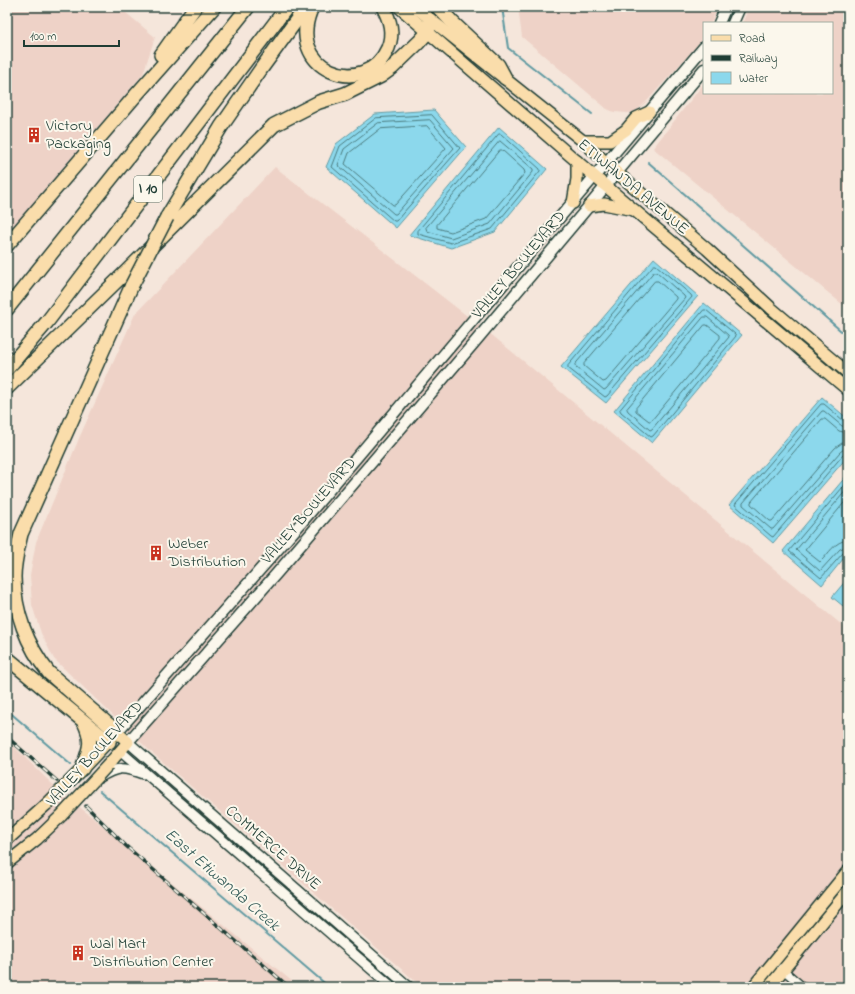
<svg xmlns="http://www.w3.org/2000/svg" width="855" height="994" font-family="'Indie Flower',sans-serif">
<rect width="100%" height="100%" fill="#f5e6db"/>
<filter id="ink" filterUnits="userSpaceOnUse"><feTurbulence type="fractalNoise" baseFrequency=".025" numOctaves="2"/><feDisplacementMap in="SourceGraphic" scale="8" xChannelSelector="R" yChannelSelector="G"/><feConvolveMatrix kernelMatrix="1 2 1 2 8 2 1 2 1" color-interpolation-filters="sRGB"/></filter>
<g filter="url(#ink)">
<g fill="#eed2c7">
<path d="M7,7H119L155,37L143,74L7,233Z"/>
<path d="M518,7H718L711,23H704V35L700,42L647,101L635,112L628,113L614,112L607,109L522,37Z"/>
<path d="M748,7H848V309L653,148L704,83V93H832V23H743Z"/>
<path d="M275,167L493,336L848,630V987H422L149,750L54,659L41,633L32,605L30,575L36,542L80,436L135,314Z"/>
<path d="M7,740L50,782L82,809L299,987H7Z"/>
</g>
<g fill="#8cd8ec" stroke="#609aa2">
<path d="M434,110L466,147L396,228L326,167L336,144L375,114Z"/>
<path d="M499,127L547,169L495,232L451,248L409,235Z"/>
<path d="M654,258L698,296L606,403L561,367Z"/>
<path d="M704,303L742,335L652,443L614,411Z"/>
<path d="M822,397L848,419V456L773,543L729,505Z"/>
<path d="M848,474V553L822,585L783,551Z"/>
<path d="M848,578V610L832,597Z"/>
</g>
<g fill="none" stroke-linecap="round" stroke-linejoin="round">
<g stroke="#4b7b7e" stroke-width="1">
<path d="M432,115L460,148L396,221H394L332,167L340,146L376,118Z"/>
<path d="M430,120L454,148L396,214H394L338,165L344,149L378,123Z"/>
<path d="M427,126L446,148L395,205H393L345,164L349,153L380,129Z"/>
<path d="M499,134H501L540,169V171L492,229L451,243L418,234V231Z"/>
<path d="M500,141L533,169V172L490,224L451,238L427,231L426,228Z"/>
<path d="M500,150H502L524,170L525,173L486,219L451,232L437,228V225Z"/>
<path d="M654,265H656L691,295L692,297L607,396L605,397L568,368V366Z"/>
<path d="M654,272H657L684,296L685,298L606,389L604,390L576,367L575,365Z"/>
<path d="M655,281H658L676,297V299L606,381L603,382L584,366V364Z"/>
<path d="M704,310H706L735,334L736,336L653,436L651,437L621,412L620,410Z"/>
<path d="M704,317H707L728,335L729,337L652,429L650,430L628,411L627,409Z"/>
<path d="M705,325H707L720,335V338L651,421H649L636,411V408Z"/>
<path d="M848,422L844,421L824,404H821L736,503L735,505L771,536L773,537L843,455L848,454"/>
<path d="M848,427L842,426L824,411H822L743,503V505L771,529H773L840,452L844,449H848"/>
<path d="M848,433L839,431L825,419H822L751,502V504L770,521H772L835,448L842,443H848"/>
<path d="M848,481L789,551L821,578L843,553L848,551"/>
<path d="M848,488L796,550L820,571L840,549L848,546"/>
<path d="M848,498L805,550L820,562C829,554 834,541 848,540"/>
</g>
<g stroke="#609aa2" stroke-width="2">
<path d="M502,7L508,48L592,114"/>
<path d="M648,162L848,337"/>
<path d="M7,710L71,765"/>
<path d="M100,791L329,987"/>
</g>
<defs>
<path id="minor" d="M781,968L803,987"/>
<g id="tertiary">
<path d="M128,742L409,987"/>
<path d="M120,751L392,987"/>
<path d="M99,778C118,766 123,767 143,774"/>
</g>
<g id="secondary">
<path d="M719,23L726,7"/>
<path d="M733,23L740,7"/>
<path d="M117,732L302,522L704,47"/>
<path d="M128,742L277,573L474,343L704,69"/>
</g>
<g id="primary">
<path d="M399,7L595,177L848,390"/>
<path d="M415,7L583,141L616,172L707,249L771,308L848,373"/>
<path d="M583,141H610L626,130L636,118L649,112"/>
<path d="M573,203L577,179V161"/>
<path d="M589,206L604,204L634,210"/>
<path d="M84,767L117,732L128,742L108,765"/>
<path d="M7,840L47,804"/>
<path d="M7,863L37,839L61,816"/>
<path d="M753,987L848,871"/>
<path d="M769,987L848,891"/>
</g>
<g id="motorway">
<path d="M312,7C283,69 365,101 388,48C394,33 390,20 383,7"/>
<path d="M438,7L452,22L498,65L505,78"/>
<path d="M161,55L195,7"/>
<path d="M167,217L221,127L261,69L306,7"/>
<path d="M7,245L136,95L214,7"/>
<path d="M7,309L248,7"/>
<path d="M7,369L47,322L287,7"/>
<path d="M7,388L127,271L274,125L319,102L345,94L381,76L392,68L419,42L428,32L430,20"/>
<path d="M7,658L109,742"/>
<path d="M117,732L49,673C27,646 14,611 14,577C14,562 18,548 21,534L132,285"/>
<path d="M82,769C89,750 94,742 84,722"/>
</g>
</defs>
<use href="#minor" stroke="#1f3d34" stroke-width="10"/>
<use href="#tertiary" stroke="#1f3d34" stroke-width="12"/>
<use href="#secondary" stroke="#1f3d34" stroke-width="13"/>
<use href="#primary" stroke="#1f3d34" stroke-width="14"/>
<use href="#motorway" stroke="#1f3d34" stroke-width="16"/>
<use href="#minor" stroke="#fbf7ec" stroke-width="7"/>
<use href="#tertiary" stroke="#fbf7ec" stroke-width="9"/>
<use href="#secondary" stroke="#fbf7ec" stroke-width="10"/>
<use href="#primary" stroke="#faddab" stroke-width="11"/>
<use href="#motorway" stroke="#faddab" stroke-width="13"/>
<defs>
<g id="rail">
<path d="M7,737L57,781"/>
<path d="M86,806L126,846L289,987"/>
</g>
</defs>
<use href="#rail" stroke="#1f3d34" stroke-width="3.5"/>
<use href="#rail" stroke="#fbf7ec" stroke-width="2" stroke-dasharray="6" stroke-linecap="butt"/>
<defs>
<g id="primary-bridge">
<path d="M47,804L82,769"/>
<path d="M61,816L108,765"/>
</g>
<path id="motorway-bridge" d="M132,285L167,217"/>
</defs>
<use href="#primary-bridge" stroke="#1f3d34" stroke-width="14" stroke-linecap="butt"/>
<use href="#motorway-bridge" stroke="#1f3d34" stroke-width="16" stroke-linecap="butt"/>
<use href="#primary-bridge" stroke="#faddab" stroke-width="11"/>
<use href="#motorway-bridge" stroke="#faddab" stroke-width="13"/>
</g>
</g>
<defs>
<symbol id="building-bare" viewBox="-9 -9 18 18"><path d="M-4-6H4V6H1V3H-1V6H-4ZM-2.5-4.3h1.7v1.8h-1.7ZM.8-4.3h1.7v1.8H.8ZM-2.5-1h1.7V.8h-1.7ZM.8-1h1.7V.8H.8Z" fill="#c8321e" stroke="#fbf7ec" stroke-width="2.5" paint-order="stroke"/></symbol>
</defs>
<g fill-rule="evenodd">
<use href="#building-bare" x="23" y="124" width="22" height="22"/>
<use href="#building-bare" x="145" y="542" width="22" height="22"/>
<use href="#building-bare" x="67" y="942" width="22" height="22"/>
</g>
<g text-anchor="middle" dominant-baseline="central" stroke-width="4" stroke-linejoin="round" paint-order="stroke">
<rect fill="#fbf7ec" stroke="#61756b" stroke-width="1" x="134" y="176" width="28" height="26" rx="3"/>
<g font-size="15" font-weight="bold" fill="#1f3d34">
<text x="148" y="189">I 10</text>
</g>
<g font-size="16" fill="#1f3d34" stroke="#fbf7ec" text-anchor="start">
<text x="46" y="126">Victory<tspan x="46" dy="18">Packaging</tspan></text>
<text x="168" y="544">Weber<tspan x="168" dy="18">Distribution</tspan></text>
<text x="90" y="944">Wal Mart<tspan x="90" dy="18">Distribution Center</tspan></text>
</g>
<g font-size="16" fill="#1f3d34" stroke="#fbf7ec">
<text transform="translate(633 187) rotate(40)">ETIWANDA AVENUE</text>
<text transform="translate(519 265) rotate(-50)">VALLEY BOULEVARD</text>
<text transform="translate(309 511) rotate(-49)">VALLEY BOULEVARD</text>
<text transform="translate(95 754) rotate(-48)">VALLEY BOULEVARD</text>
<text transform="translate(273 848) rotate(41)">COMMERCE DRIVE</text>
</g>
<g font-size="17" font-style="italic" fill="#355c59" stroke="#fbf7ec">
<text transform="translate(222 880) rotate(41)">East Etiwanda Creek</text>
</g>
</g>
<rect width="855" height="994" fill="none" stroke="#fbf7ec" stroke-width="24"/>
<rect x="12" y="12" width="831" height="970" fill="none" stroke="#1f3d34" stroke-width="1.5" filter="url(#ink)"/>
<rect x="703" y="22" width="130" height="72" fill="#fbf7ec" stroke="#a3ada2"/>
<rect x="711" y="35" width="20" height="6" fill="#faddab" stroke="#a3ada2"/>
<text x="739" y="42" font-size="12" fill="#1f3d34">Road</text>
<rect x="711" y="55" width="20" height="6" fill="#1f3d34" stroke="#a3ada2"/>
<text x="739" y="62" font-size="12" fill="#1f3d34">Railway</text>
<rect x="711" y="72" width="20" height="12" fill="#8cd8ec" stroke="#a3ada2"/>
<text x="739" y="82" font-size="12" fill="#1f3d34">Water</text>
<path d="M24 40v6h95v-6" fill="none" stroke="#1f3d34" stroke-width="2"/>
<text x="30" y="40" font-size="12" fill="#1f3d34" stroke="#fbf7ec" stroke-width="3" paint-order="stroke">100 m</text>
</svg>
